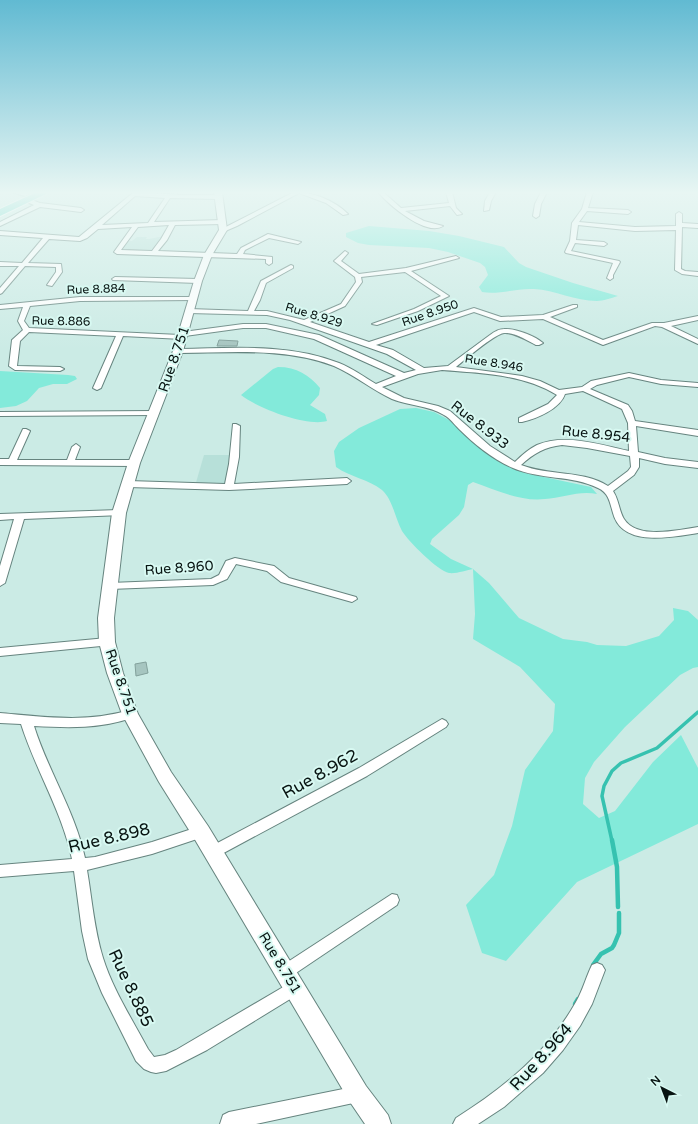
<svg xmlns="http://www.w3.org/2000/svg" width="698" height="1124" font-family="'Varela Round',sans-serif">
<rect width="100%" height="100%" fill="#cbebe5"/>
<g fill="#b7e0d9">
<path d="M164,236L152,251L123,250L121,248L127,241H132L137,237H147L146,239H149Z"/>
<path d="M204,455H232L225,484L195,486Z"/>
</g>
<g fill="#83eada">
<path d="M369,226L429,231L459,236L504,247L519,263L526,267L573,283L618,296C611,298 603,301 597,301C575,301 555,290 534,289C516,288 499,295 482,292L479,287L488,275L485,267L480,263L448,252L429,248L369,245L358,243L346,237V233Z"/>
<path d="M278,367C297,367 309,375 320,388L319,395L310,405L325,414L327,421C307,427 257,408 241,395L273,369Z"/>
<path d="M0,371L68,375L75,376L77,379L67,384H53L39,388L27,401L16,406L0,408Z"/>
<path d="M416,408L434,412L451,421L496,459L525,473L591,487L597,494C580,490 562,498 545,499C521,502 496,490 473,482L468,485L464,507L459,515L432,539L430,544L451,559L473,569L489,583L519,618L563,639L587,642L597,645L626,646L659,636L674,620L673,608L688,611L698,620V667L693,668L680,675L625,727L594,762L585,778L583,804L599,818L615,811L653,762L681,735L698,768V824L577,882L506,961L482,953L466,905L494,875L512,826L525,770L553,731L555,704L520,667L473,639L475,614L473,569C467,570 456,574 449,573C438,571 408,541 402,531C395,518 393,500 382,490C368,479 350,477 336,467L334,451L339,442L359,428L400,409Z"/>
</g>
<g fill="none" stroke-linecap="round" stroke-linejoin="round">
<path stroke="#36c2b0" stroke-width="3.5" d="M612,841L602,796L604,786L612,771L621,763L657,748L698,712"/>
<g stroke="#36c2b0" stroke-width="4.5">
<path d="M612,840L617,867L618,907"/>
<path d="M593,965L601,954L612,948L614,945L619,933V913"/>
<path d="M575,1004L578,999"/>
</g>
</g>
<g fill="#a6c5c0" stroke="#83a19c">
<path d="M219,340L238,341L237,346H217Z"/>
<path d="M146,662L148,673L136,676L135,664Z"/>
</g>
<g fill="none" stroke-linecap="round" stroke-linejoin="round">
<defs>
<g id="street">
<path d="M11,192H35L25,196Z"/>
<path d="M134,192L182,195H219L222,197L219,199L170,198L154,222L223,220L226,222L223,224L175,225L167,240L158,251L237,254L241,248L268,234L301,242L298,244L269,238L245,250L243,254L272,257V263L269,265L266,263V259L117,254L114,252L132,227L98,229L87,238L80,241L49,239L28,263L61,264L62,272L52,286L47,285L56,272V267L25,266L2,293L0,294V288L19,266H0V262L22,263L43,238L0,235V231L79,237ZM135,196L165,198L148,223L102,225ZM169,225L161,239L152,251L121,250L138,227Z"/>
<path d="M294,192C313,192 334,200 348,214L343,215L326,203L299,193L237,226L223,232L220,230Z"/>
<path d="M378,192H383L401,208L449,203L446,192H452L456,208L462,214L457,215L450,206L405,211L424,221L443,226C426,237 388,204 378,192Z"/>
<path d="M490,192H496L491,201L489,210L484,211L485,201Z"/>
<path d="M541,192H547L541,204L539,216L536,218L533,216L535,204Z"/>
<path d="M587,192H593L588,208L628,210L631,212L628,214L587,211L579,222L635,227L676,226V214L679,212L682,214V223L698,224V228L682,227L681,269L685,271L698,272V276L682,274L675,270L676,230L635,231L578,225L576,240L604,242L607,244L604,246L575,243L571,251L619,261L620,262L613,275V278L610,280L607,278L613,263L566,253L565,252L570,241L572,223L582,209Z"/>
<path d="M26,198L40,203L81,208L84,210L81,212L40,207L0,226V222L34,205L24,201L23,200Z"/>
<path d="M345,251L348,253L341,261L359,274L406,268L456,256L459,258L411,271L449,296L418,311L377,325L372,324L414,309L441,296L405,272L361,277L362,282L345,306L310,322L369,342L474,308L501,317L543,315L573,305H577V307L550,317L603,340L652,323H664L698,316V320L671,326L698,339V344L662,327L655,326L603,345L543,319L500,321L474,312L376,345L393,350L424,368L448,366L490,335C494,332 499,329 504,329C515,328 535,336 543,343L539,345H536C528,341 514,332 504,333C493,335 466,359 456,367L522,376L540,381L559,390L582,387L591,381L629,373L661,380L698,383V387L661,384L629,377L597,385L590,389L628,405L632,411L635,421L698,430V436L636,426L638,452L665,458L698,462V468L665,464L639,458V467L634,475L613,491C619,500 619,511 624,519C637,540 678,530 698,527V533C672,537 622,548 613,513C610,503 609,493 598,488C572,475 540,480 513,468C494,460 474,444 459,429C454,424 450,418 444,415C428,405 409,406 392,399C372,390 355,375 334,366C285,347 229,353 178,353L174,351L178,349C232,348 288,343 339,363C352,368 364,377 376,384L396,376L314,339L266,328H243L185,336V339H182L123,336L101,388L97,390L93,388L116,336L29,332L20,341L17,366L60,367L64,369L60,371L15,370L9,366L12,340L23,330L18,321L23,307L0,309V305L80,297H193L195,298V300L80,301L30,306L24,321L29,328L180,335L181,333L183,332L243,324H266L319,335L404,373L416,370L387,354L290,320L267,315L189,313L186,311L189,309L248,311L261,281L291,265L293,266V268L266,283L260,300L254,311H267L304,320L341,304L356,282L355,277L334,261ZM442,370C479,373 524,374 557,395L548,404L519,418V422H522C536,419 560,409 565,394L583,391L622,409L628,423L629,451C601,445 565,433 537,445C529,449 521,456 515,462L490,446L450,411L438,406L404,398L382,387L418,374ZM562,445L587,448L630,456L631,467L628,471L608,486C583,470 549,476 521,465C534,453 545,447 562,445Z"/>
<path d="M115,277L198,279L201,281L198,283L113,280L112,279Z"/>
<path d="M154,411L158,413L157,415L0,416V412Z"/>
<path d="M233,424H236L240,426L239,457L234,484L347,478L351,481L347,484L229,490L128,487L124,484L128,481L225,484L229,464Z"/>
<path d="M23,429H26L30,431L17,460H67L72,447L76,444L80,447L75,460H134L138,463L134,466L0,465V459H9Z"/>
<path d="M119,510L124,513L122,515L24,519L5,583L0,586V566L14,519L0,520V514Z"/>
<path d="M235,558L274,566L289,578L356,597L357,599L352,602L281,582L267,571L236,564L227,579L213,585L110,589L105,586L110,583L211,579L219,575L226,561Z"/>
<path d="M107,638L111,639L113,642L111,645L0,656V648Z"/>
<path d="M130,710L134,711L136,714L134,717C101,729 69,728 34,726C48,771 75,811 85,858L95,857L152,842L201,826L206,828L208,832L206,836L152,854L87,870C92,899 94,929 103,958C113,990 132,1019 148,1049L154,1057L165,1055L176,1050L290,983L295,980L300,983L303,988L300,993L207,1050L166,1071L156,1073L151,1072L144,1069L136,1061L102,993L88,959L82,931L74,871L0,877V865L72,859C62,811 36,771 21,724L0,723V713C45,717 86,723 130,710Z"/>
<path d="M442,719L446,721L448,724L446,727L367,776L218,856L213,858L208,856L206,852L208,848L359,768Z"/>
<path d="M392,894L397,895L399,900L397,905L290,977L285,979L280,977L277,972L280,967Z"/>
<path d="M597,963L602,965L605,970L592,1004L580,1026L563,1050L543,1073L504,1107L478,1124H453L456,1118C504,1088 548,1052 576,1002C583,990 586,977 592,965Z"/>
<path d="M358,1086L364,1088L366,1094L364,1100L358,1102L256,1124H220L223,1115L229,1112Z"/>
</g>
<path id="secondary" d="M214,192H222L227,230L212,255L202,281L183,351L140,463L126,513L114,618L115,642L123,673L138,714L171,772L208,826L366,1086L388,1115L391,1124H365L350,1102L194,838L159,782L122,714L107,673L99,642L98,618L112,513L128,463L173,351L194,281L204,255L219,230Z"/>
<path id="highway" d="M37,192H50L0,216V209Z"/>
</defs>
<use href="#street" stroke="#66847f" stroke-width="2"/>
<use href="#secondary" stroke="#66847f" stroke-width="2"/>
<use href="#highway" stroke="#fff" stroke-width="2"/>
<use href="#street" fill="#fff" fill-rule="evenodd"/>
<use href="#secondary" fill="#fff" fill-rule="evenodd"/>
<use href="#highway" fill="#3fd4c1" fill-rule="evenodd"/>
</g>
<linearGradient id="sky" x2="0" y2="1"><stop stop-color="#61bad2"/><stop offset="0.55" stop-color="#e8f6f3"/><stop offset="1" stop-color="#e8f6f3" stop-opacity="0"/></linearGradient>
<rect width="698" height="350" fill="url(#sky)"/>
<g text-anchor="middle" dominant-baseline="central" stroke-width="4" stroke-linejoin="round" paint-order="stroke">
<g font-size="12" fill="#081412" stroke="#d8f9f2">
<text transform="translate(96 289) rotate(-2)">Rue 8.884</text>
<text transform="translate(430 313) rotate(-19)">Rue 8.950</text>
<text transform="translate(314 315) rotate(17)">Rue 8.929</text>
<text transform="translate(61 321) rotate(1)">Rue 8.886</text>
<text transform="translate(494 363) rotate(9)">Rue 8.946</text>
</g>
<g font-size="14" fill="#081412" stroke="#d8f9f2">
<text transform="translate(174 359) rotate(-71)">Rue 8.751</text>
<text transform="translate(480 425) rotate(38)">Rue 8.933</text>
<text transform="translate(596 434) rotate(6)">Rue 8.954</text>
<text transform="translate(179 568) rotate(-4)">Rue 8.960</text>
<text transform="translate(121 682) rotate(71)">Rue 8.751</text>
<text transform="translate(280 963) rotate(59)">Rue 8.751</text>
</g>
<g font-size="17" fill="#081412" stroke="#d8f9f2">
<text transform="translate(320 774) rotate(-29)">Rue 8.962</text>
<text transform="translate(109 838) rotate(-13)">Rue 8.898</text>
<text transform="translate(131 988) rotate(65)">Rue 8.885</text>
<text transform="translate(541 1057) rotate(-48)">Rue 8.964</text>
</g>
</g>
<g transform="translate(662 1088) rotate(318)" stroke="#d8f9f2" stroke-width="3" paint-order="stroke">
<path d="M0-3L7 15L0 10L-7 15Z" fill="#081412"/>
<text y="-6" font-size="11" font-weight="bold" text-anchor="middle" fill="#081412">N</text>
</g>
</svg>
